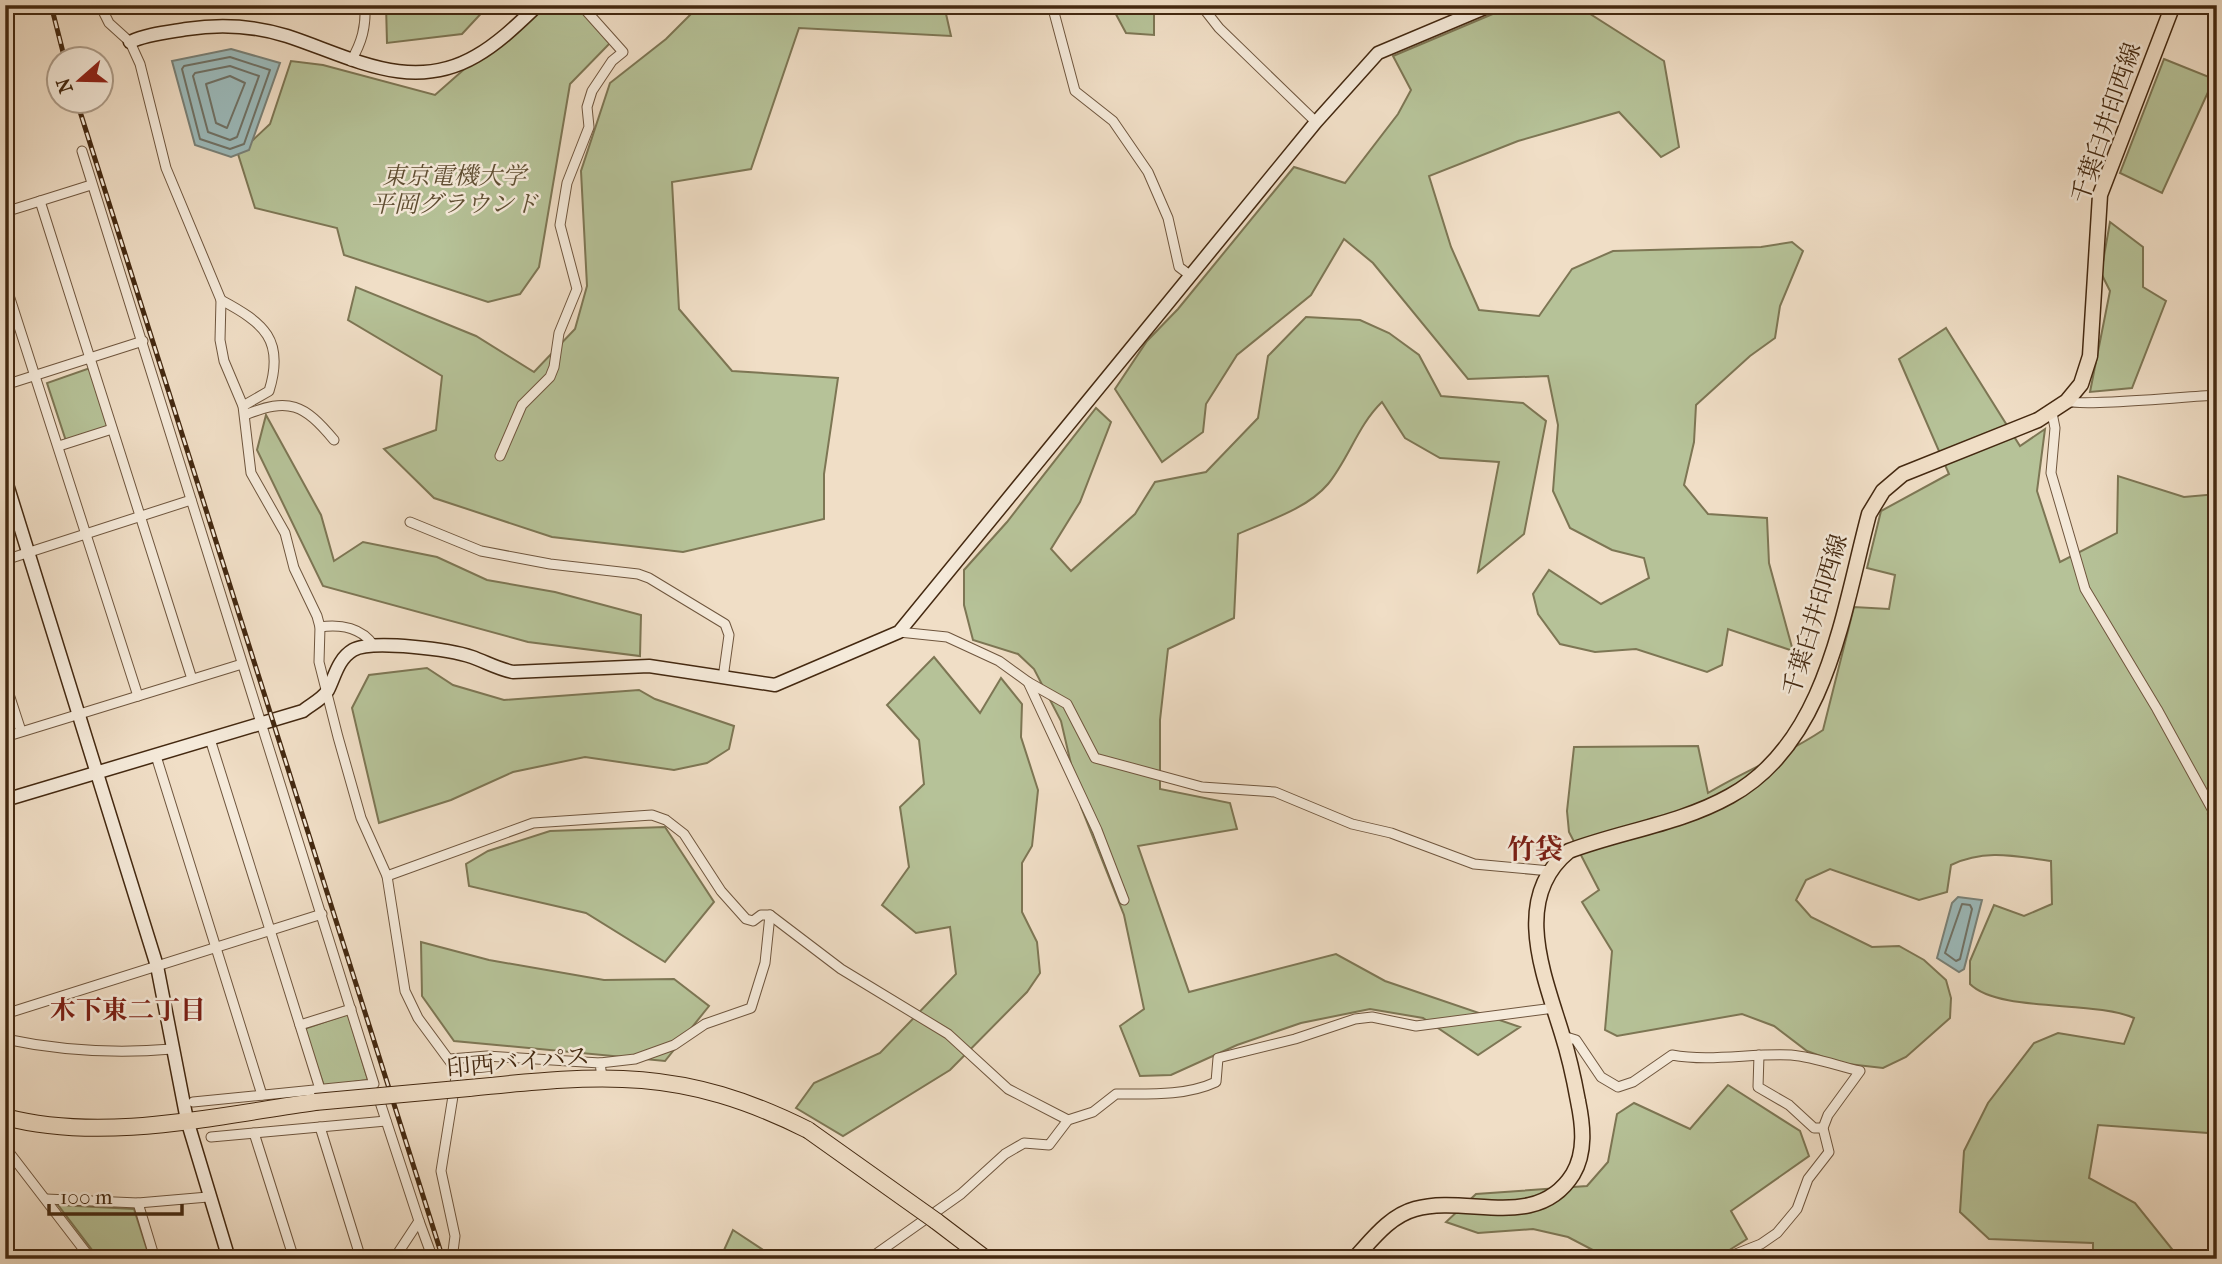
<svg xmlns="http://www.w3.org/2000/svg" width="2222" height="1264" font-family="'IM FELL French Canon','Noto Serif JP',serif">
<rect width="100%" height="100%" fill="#f0dec6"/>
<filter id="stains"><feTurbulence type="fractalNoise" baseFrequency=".00286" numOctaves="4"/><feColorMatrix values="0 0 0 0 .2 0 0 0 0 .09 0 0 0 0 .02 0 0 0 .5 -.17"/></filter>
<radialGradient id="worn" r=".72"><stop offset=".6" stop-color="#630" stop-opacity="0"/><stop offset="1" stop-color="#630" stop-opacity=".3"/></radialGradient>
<g fill="#b6c298" stroke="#7d7654" stroke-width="2">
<path d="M386,5H489L462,34L387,43Z"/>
<path d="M537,5H581L613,40L570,84L539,267L520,294L488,302L344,255L337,228L255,208L238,154L270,124L291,61L323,65L435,95Z"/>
<path d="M700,5H944L951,36L799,28L751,169L672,182L679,309L732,371L838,378L824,474V519L683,552L552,537L434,498L384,449L436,430L442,376L348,320L356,287L476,336L534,372L575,329L587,286L581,171L610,83L666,39Z"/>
<path d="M1111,5H1154V35L1126,33Z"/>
<path d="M1514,5H1576L1664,61L1679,147L1661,157L1619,112L1518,141L1429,176L1451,247L1479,310L1539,316L1572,269L1613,251L1761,247L1792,242L1803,251L1780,306L1775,338L1750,356L1696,405L1694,442L1684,485L1708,514L1767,518L1769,563L1793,651L1728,629L1722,665L1707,672L1636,649L1595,652L1560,644L1538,614L1533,594L1549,570L1601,604L1649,578L1644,558L1612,550L1570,528L1553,491L1558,425L1548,376L1468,379L1373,263L1344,239L1311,295L1237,355L1206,404L1203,432L1162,462L1115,389L1147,341L1178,309L1294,167L1345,183L1398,114L1411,90L1393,56Z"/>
<path d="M2164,59L2214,79L2162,193L2120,173Z"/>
<path d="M2110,222L2143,247V287L2166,301L2132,388L2090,392L2110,291L2101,273Z"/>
<path d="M1306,317L1360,320L1389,333L1419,355L1441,396L1523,403L1546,421L1524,534L1478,572L1499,462L1440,458L1405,438L1382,402C1358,425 1349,458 1328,484C1307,509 1267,521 1238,534L1234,618L1168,649L1160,720V789L1230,803L1237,829L1138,846L1189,992L1336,954L1385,981L1520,1027L1478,1055L1423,1018L1370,1009L1301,1023L1237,1045L1171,1075L1140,1076L1120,1026L1144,1009L1124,915L1081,807L1061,721L1034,669L1018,654L973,640L964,605V570L1007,522L1096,408L1111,422L1080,502L1051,549L1071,571L1135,514L1155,482L1206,472L1258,418L1268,356Z"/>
<path d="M1946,328L2020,446L2045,429L2037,491L2060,562L2117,533L2118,476L2184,497L2217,494V809L2208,814L2217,828V1144L2208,1133L2098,1125L2089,1178L2135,1203L2180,1259H2093V1243L1989,1239L1960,1212L1964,1151L1988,1103L2034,1043L2058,1033L2124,1044L2134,1018C2095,1000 1999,1013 1970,984V961L1994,905L2024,916L2052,904L2051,861C2014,856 1985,849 1951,865L1947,892L1919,900L1830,869L1806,880L1796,900L1811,917L1872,947L1899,946L1924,960L1946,980L1951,998L1950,1018L1906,1057L1883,1068L1839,1063L1807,1051L1774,1026L1742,1014L1617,1036L1605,1030L1612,951L1582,902L1599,890L1569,832L1567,811L1574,747L1698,746L1708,793C1746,770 1786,755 1823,730L1854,607L1889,609L1895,575L1867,568L1881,511L1949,474L1899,359Z"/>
<path d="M90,368L109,428L66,441L47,383Z"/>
<path d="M266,415L321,515L334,561L363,542L437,557L487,580L555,592L641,615L640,656L528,642L323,586L257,450Z"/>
<path d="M934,657L980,713L1001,678L1022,704L1021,737L1038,790L1032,846L1022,863V912L1037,942L1040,973L1027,992L950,1070L843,1136L796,1108L814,1083L880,1053L956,974L950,927L916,933L882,905L909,867L900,807L924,784L919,740L887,705Z"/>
<path d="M427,668L453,685L504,700L639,690L655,699L734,726L729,749L707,763L674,770L585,757L513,772L451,800L379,823L352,708L369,675Z"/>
<path d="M665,827L714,902L665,962L586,913L469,886L466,864L488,851L550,831Z"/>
<path d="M421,942L489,960L604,980L674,979L709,1006L665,1061L454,1041L422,996Z"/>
<path d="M348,1014L368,1080L324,1086L304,1029Z"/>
<path d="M1728,1085L1800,1131L1809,1156L1731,1211L1747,1239L1715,1259H1610L1568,1237L1533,1229L1478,1233L1446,1222L1476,1194L1587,1186L1608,1162L1617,1114L1634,1103L1690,1129Z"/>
<path d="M58,1205L134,1209L150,1259H99Z"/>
<path d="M733,1230L777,1259H720Z"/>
</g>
<g fill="#9cbbbc" stroke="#798178" stroke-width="2">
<path d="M231,49L280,63L249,150L231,157L195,145L172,61Z"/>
<path d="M1958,897L1982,900L1964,969L1959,972L1937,958L1952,903Z"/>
</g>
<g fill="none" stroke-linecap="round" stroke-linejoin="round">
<g stroke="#707266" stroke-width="2">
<path d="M230,57L270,70L244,144L230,149L200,139L182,69L184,66Z"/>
<path d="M230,66L259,76L237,137L230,140L208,132L193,76L195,73Z"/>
<path d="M230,76L245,83L227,128L216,123L206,84Z"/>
<path d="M1962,904L1970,905L1972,909L1960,959L1956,961L1945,953Z"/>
</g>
<defs>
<g id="street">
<path d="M100,5L109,23L130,42L140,64L166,168L221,300L220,340L224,361L243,406L251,473L285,533L294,568L317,616L320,627L319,662L338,737L361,818L387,876L405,991L418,1018L457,1071L441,1171L455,1236L452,1259"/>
<path d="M1052,5L1075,91L1113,121L1148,172L1168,218L1179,267L1191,276"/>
<path d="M1201,5L1219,28L1316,122"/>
<path d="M351,61C362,42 366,27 365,5"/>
<path d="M82,151L374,1084L193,1102"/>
<path d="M40,201L192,679"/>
<path d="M5,212L91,185"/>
<path d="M5,283L138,696"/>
<path d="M221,300C264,323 285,340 269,391L243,406"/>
<path d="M5,385L143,341"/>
<path d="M2067,401C2080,407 2193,396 2217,395"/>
<path d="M2052,413L2055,428L2051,473L2085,589L2157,709L2217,818"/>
<path d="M245,415C289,397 304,404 334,440"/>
<path d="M59,446L112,429"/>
<path d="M500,456L522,405L550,377L554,367L559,333L577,289L560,225L567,183L589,127L587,107L592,91L612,61L623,52L581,5"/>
<path d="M410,522L481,551L550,564L638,574L649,578L725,624L729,635L723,678"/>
<path d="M5,560L191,500"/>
<path d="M320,627C341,624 362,628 374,646"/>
<path d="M899,632L947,637L999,661L1028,682L1097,830L1124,900"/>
<path d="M5,682L21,731"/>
<path d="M1028,682L1067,704L1095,758L1202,787L1275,792L1352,824L1391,833L1474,864L1550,871"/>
<path d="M5,737L242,664"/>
<path d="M210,739L320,1089"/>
<path d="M156,756L262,1095"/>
<path d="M387,876L533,823L652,815L666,820L684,834L721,891L746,919L753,921L761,915H770L841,969L948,1034L1008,1089L1068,1120"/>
<path d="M5,1014L322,914"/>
<path d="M300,1025L351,1009"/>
<path d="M1563,1036L1576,1040L1601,1077L1618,1087L1633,1082L1672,1055C1710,1062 1752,1053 1791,1055C1814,1057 1838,1066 1860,1071L1828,1115L1823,1128L1829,1152L1808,1179L1797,1209L1777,1233L1761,1244L1723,1259"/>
<path d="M5,1039C62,1051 114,1054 172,1049"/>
<path d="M1759,1055L1758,1087L1789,1105L1814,1128H1823"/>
<path d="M450,1059L487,1056L600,1063L602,1077"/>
<path d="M600,1063L635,1059L674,1045L705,1024L751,1008L765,963L770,915"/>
<path d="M377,1093L419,1221L394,1259"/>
<path d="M320,1127L361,1259"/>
<path d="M254,1133L294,1259"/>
<path d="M211,1137L386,1121"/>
<path d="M5,1147L91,1259"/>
<path d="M46,1199L138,1203L208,1197"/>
<path d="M138,1203L155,1259"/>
<path d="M419,1221L433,1259"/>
<path d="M869,1259L961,1194L1005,1154L1024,1143L1049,1145L1068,1120L1093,1112L1116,1094C1149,1094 1186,1096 1216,1082L1218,1058L1295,1039L1355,1019L1372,1017L1416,1026L1554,1008"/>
</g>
<g id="secondary">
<path d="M130,42C146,34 169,32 187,29C220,24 255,26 287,36C351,57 411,94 476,56C499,43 519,23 538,5"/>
<path d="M5,478L157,966L187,1120L229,1259"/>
<path d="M5,800L303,711C310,705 323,699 328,690C335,676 338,659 353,650C372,639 452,650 472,657C486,662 498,669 513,672L649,666L775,685L899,632L1316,122L1378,53L1492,5"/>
</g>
<g id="primary">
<path d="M5,1250L12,1259"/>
<path d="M1354,1259C1371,1241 1389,1216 1415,1209C1467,1194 1537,1232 1573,1174C1586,1152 1583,1125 1578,1101C1574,1079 1569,1056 1562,1034C1544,975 1511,898 1569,851C1622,831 1680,824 1730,796C1827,743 1843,611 1869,514L1883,491L1903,474L2038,420L2067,401L2081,384L2090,356L2100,195L2173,5"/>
</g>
<g id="highway">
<path d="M469,1088C605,1074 682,1067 808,1130"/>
<path d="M5,1117C103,1143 216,1116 315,1102"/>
<path d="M936,1221L986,1259"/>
</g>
</defs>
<use href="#street" stroke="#6f563e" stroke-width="11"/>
<use href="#secondary" stroke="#442911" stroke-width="15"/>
<use href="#primary" stroke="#442911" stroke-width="17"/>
<use href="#highway" stroke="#442911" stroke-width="18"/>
<use href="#street" stroke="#f5eada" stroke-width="9"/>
<use href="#secondary" stroke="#f5eada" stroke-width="12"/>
<use href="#primary" stroke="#f0dec6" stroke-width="14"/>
<use href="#highway" stroke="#f0dec6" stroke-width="16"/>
<defs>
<g id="rail">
<path d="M51,5L65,60"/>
<path d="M77,102L443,1259"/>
</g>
</defs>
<use href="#rail" stroke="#442911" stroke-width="5"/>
<use href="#rail" stroke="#f5eada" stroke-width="2.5" stroke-dasharray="8" stroke-linecap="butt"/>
<defs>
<g id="highway-bridge">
<path d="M315,1102L469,1088"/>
<path d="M808,1130L936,1221"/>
</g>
</defs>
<use href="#highway-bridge" stroke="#442911" stroke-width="18" stroke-linecap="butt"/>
<use href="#highway-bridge" stroke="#f0dec6" stroke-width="16"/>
</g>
<g text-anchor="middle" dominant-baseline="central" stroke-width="5" stroke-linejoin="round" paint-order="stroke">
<g font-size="24" fill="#442911" stroke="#f5eada">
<text transform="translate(2106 123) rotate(-71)">千葉臼井印西線</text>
<text transform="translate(1815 615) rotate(-73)">千葉臼井印西線</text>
<text transform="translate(518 1062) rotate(-5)">印西バイパス</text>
</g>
<g font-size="24" font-style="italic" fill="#604f33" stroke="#f5eada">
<text x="454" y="176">東京電機大学<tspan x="454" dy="28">平岡グラウンド</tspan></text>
</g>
<g font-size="26" font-weight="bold" fill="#7a1f14" stroke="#f5eada">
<text x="128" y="1010">木下東二丁目</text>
</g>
<g font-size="28" font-weight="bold" fill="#7a1f14" stroke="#f5eada">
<text x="1535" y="849">竹袋</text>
</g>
</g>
<rect width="2222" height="1264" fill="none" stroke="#f0dec6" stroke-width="28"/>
<rect x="7" y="7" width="2208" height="1250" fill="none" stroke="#442911" stroke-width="3.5"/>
<rect x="14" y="14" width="2194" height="1236" fill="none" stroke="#442911" stroke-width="2"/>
<g transform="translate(80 80) rotate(250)"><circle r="33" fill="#f5eada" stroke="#ae9d8a" stroke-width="2"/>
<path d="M0-5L12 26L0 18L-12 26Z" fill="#8f2418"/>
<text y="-10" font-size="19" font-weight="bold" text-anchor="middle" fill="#442911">N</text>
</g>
<path d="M49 1204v10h133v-10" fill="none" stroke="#442911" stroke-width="3.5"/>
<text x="60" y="1204" font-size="21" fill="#442911" stroke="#f5eada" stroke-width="5" paint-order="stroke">100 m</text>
<rect width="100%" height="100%" filter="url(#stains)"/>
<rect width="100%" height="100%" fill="url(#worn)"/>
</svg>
